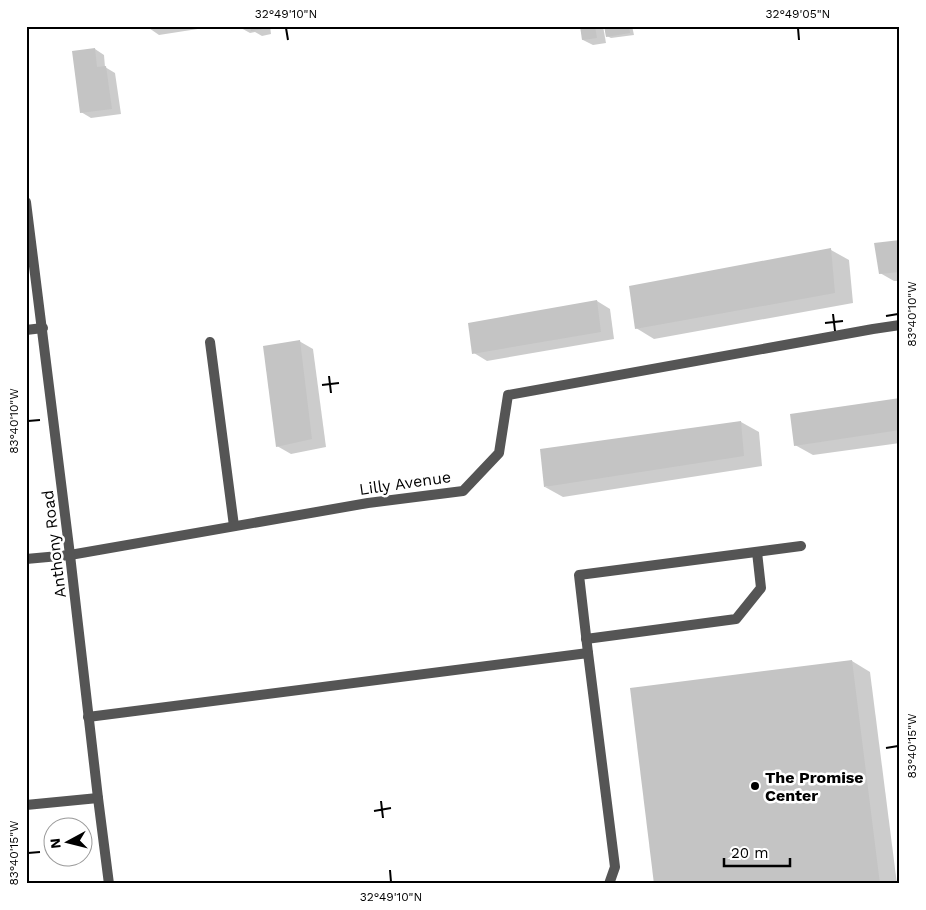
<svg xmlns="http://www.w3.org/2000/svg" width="926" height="910" font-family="'Work Sans',sans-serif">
<rect width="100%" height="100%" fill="#fff"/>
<g fill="#0003">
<path d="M146,26H217L159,35Z"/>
<path d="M241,26H270L271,34L262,36L255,32L250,33L241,28Z"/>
<path d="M581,26H603L606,43L593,45L583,40Z"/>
<path d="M606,26H632L634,35L611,38L607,36Z"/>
<path d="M95,49L104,55L105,67L115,73L121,114L91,118L81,112Z"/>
<path d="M900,242V281H894L880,273Z"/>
<path d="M831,250L849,260L853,303L654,339L636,328Z"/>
<path d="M597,301L610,309L614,339L487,361L474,353Z"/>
<path d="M299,341L313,349L326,447L291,454L277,446Z"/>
<path d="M900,399V443L813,455L795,445Z"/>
<path d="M741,422L759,432L762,466L563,497L545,487Z"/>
<path d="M852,661L870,672L897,884H656Z"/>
</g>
<g fill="#c4c4c4">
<path d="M250,26H262L263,29L251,31Z"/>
<path d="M580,26H595L597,38L582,40Z"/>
<path d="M604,26H629L630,33L606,37Z"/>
<path d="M95,48L97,67L106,66L112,109L80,113L72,51Z"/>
<path d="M900,240V272L879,274L874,243Z"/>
<path d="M831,248L835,293L635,329L629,286Z"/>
<path d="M597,300L601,332L472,354L468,323Z"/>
<path d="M300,340L312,439L276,447L263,346Z"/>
<path d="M900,398V430L794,446L790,414Z"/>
<path d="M741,421L744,456L544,487L540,449Z"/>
<path d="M852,660L880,884H654L630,688Z"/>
</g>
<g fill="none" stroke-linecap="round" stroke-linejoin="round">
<g stroke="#555" stroke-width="10">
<path d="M586,639L736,619L761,588L757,552"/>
<path d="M588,653L579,575L801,546"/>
<path d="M88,717L588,653L615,867L609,884"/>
</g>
<g stroke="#555" stroke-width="10">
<path d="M26,330L43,328"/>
<path d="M210,342L234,526"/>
<path d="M26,559L70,555L368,503L463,491L499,453L508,395L873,329L900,325"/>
<path d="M26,805L98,798"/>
</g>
<path stroke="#555" stroke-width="10" d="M26,202L70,555L98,798L109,884"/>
</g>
<path fill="none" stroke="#000" stroke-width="2" d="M286,28L288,40M798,28L799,40M833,314L835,331M886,316L898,314M825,323L843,321M329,376L331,393M322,385L339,383M28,421L40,420M886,748L898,746M381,801L383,818M374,811L391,808M28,853L40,852M390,870L391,882"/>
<circle fill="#000" stroke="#fff" stroke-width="2" cx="755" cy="786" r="5"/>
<g text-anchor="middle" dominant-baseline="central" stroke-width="5" stroke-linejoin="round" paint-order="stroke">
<g font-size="16" fill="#000" stroke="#fff">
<text transform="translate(405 483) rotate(-8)">Lilly Avenue</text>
<text transform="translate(54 544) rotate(-97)">Anthony Road</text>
</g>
<g font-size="16" font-weight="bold" fill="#000" stroke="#fff" text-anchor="start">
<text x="765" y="777">The Promise<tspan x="765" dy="18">Center</tspan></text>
</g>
</g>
<rect width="926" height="910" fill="none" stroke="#ffffff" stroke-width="55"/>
<g transform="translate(68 842) rotate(263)"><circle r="24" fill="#ffffff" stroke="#999999"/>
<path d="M0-4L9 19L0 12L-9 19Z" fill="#000000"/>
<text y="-8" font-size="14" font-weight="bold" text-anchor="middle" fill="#000000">N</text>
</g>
<path d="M724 858v8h66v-8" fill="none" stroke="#000000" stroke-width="2.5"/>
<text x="731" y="858" font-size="15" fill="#000000" stroke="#ffffff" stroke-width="4" paint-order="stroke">20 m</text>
<rect x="28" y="28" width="870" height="854" fill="none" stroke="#000" stroke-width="2"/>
<g font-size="12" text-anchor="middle" fill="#000">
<text x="286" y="18">32°49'10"N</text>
<text x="798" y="18">32°49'05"N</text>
<text transform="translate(912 314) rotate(-90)" y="4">83°40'10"W</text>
<text transform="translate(14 421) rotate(-90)" y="4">83°40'10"W</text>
<text transform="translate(912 746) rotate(-90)" y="4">83°40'15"W</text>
<text transform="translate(14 853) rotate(-90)" y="4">83°40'15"W</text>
<text x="391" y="901">32°49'10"N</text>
</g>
</svg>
